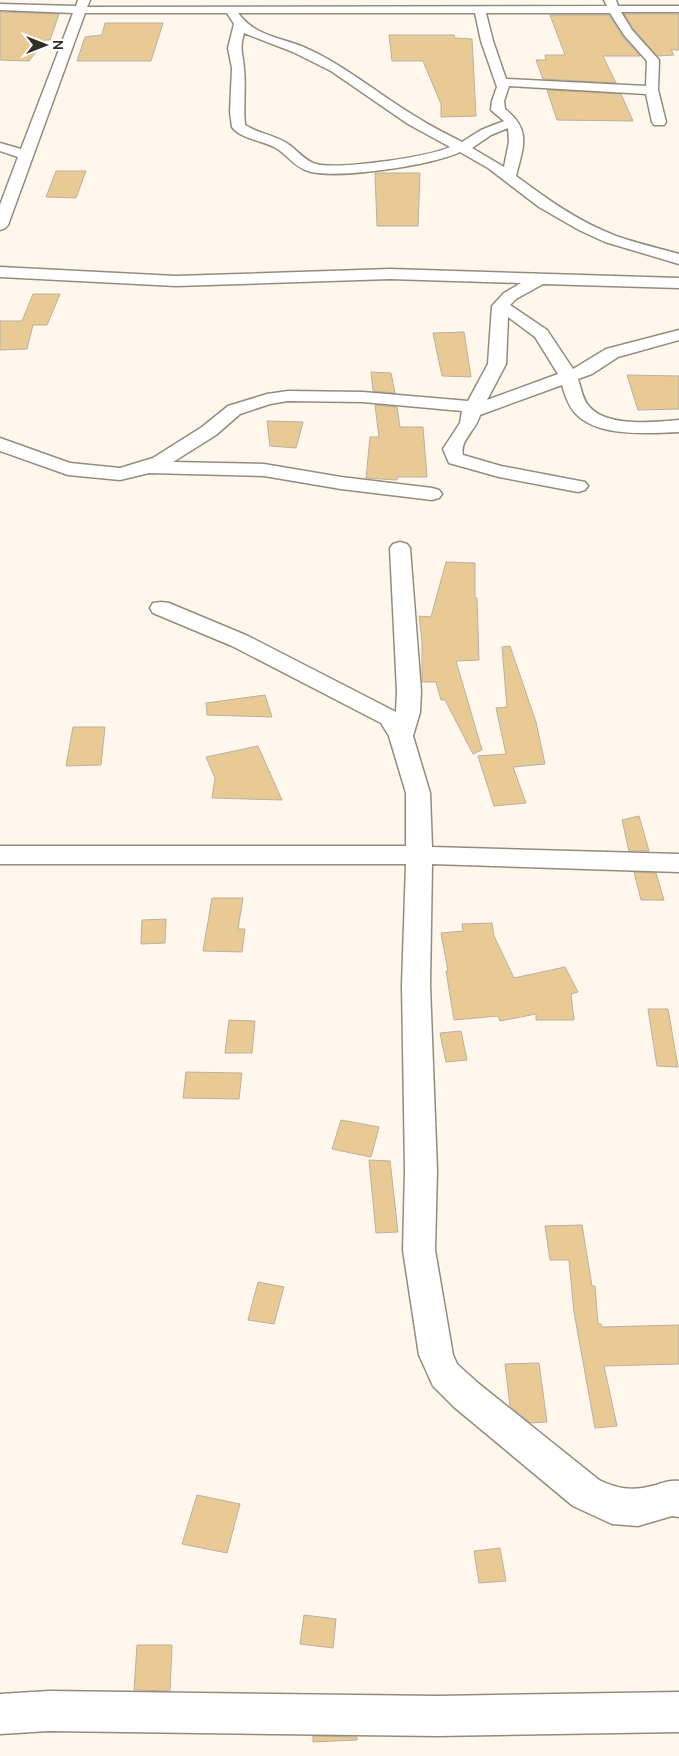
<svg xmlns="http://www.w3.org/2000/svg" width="679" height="1756" font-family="Ubuntu,sans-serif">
<rect width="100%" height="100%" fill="#fff7eb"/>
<g fill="#eaca94" stroke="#bab0a1">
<path d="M0,12L59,14L50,40H45L29,61L0,60Z"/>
<path d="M624,14H679V50H671L674,55L657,56L634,29Z"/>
<path d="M550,15H609L622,36L640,56H603L616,83L543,79L536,60H546L545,55H565Z"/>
<path d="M105,23H163L151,61H77L85,37L102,35Z"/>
<path d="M389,35H454L455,38L472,39L476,116L441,117V104L423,61H392Z"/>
<path d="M547,90L621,94L633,121L557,120Z"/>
<path d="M56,171H86L76,198L46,197Z"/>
<path d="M375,173H420L418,226H377Z"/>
<path d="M33,294H60L47,325H33L27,349L0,350V321H22Z"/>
<path d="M464,332L471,377L442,376L433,333Z"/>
<path d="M371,372L391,373L395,393L373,391Z"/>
<path d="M627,375L679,376V409L638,410Z"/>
<path d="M375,405L397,407L400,427H423L427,477H397V480L366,478L370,437H379Z"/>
<path d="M267,421L303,422L296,448L270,446Z"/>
<path d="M446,562L475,563V598H477L479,660L456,661L482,750L473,754L445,700H441L436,682H422V641L419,616L431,617Z"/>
<path d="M510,646L536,722L545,764L513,767L526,803L494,806L478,756L506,754L496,708L507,707L502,647Z"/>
<path d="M265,695L272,717L207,715L206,703Z"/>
<path d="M73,727H105L101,765L66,766Z"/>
<path d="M258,746L282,800L212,798L215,778L206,757Z"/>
<path d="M639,816L649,851H629L622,820Z"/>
<path d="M634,872L656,873L664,900H641Z"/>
<path d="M212,898H243L238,929H245L242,952L203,951Z"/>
<path d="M166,919L165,943L141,944L142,920Z"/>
<path d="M492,923L494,936L514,978L565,967L578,992L571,994L574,1020H536V1014L500,1021L498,1016L454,1020L446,971H448L441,933L463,931L462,924Z"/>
<path d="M648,1009H668L678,1067L657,1066Z"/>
<path d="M229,1020L255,1021L252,1053H225Z"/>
<path d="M461,1031L467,1060L446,1062L440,1033Z"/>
<path d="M186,1072L242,1073L239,1099L183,1098Z"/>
<path d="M341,1120L379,1127L371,1157L332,1149Z"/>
<path d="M369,1160L390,1161L398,1232L376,1233Z"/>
<path d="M582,1225L592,1286H595L598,1324H601L602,1327L679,1325V1364L604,1366L617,1426L595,1428L574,1312L569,1260H550L545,1226Z"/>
<path d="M258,1282L284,1287L274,1324L248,1320Z"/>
<path d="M539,1363L547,1422L530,1423L510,1406L505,1364Z"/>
<path d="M197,1495L240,1504L227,1553L182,1544Z"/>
<path d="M500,1548L506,1581L479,1583L474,1551Z"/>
<path d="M304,1615L336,1619L333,1648L300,1644Z"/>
<path d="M137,1645H172L170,1691L134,1690Z"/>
<path d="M313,1736L357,1737V1740L313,1742Z"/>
</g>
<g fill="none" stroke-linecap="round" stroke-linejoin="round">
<defs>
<g id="minor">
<path d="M78,0H90L87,7L607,6L604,0H616L618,6H679V12H621L632,30L659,60L658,90L666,122L664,125H654L652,122L646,94L509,86L504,101L505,109C532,130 523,147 516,176C547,199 579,222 616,236C636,243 658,248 679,254V264L605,242L579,230L539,207L488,168L460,152C434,165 335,180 308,171C294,167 286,153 274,147C261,140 241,139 232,127L230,112L232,68L228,48L234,24L227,13H85L8,225L5,228L0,230V205L18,157L0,151V143L21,149L73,13L0,10V4L76,6ZM238,13H475L481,41L497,87L492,101L491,110L504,121L481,130L462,142C447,134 432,127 418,118C379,95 344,64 301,46C277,37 254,35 238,13ZM486,13H610L624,35L647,61L646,86L506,79L493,41ZM244,33L293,52L331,71L408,124L450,147C428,157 339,170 316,164C305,161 297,150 288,144C275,135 259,134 245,125C243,106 246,88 244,69C243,52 239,51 244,33ZM508,128L509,142L504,167L472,148L491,135Z"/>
<path d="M0,267L176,276L390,269L679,278V288L543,284L516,299L510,305L547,330L573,369L606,349L679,330V340L618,357L592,374L578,379C581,387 582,398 588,405C605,428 654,422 679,420V432C648,433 598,438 575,413C568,405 565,395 562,385L480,415C477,429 459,441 463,455L501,466L585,482L588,486L585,490L578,492L499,477L449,463L443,449L460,423L462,411L363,402L288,401L270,404L240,414L216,435L173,462L264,464L341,477L432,488L439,490L442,494L439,498L432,500L341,489L264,476L149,473L120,480L68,475L0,451V438L70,463L120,468L153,458L202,427L228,406L267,394L288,391L363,392L468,401L488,364L492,306L504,293L521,283L390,279L176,286L0,277ZM508,317L535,337L558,374L487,400L506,364Z"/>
<path d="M400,542L407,544L410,548L421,691L420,712L413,736L430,793L432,847L679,854V872L432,864L430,985L437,1171L435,1250L453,1355L457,1364L478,1383L599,1480C619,1490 635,1491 656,1485C664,1482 671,1480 679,1481V1517L672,1516L638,1526L612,1524L573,1506L454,1407L433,1386L419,1355L403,1250L405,1171L402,985L406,864H0V846H406V793L389,736L381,723L232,646L153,613L150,608L153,603L161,602L169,603L248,636L396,712L397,691L390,548L393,544Z"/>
<path d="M49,1691L438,1696L679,1692V1732L438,1736L49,1731L0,1734V1694Z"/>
</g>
</defs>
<use href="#minor" stroke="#948b7d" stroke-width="3"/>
<use href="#minor" fill="#fff" fill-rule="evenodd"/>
</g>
<g transform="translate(45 45) rotate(90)" stroke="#ffffff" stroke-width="4" paint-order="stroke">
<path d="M0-4L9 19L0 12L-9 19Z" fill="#312e28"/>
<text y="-8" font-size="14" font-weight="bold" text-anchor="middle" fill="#312e28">N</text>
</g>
</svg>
